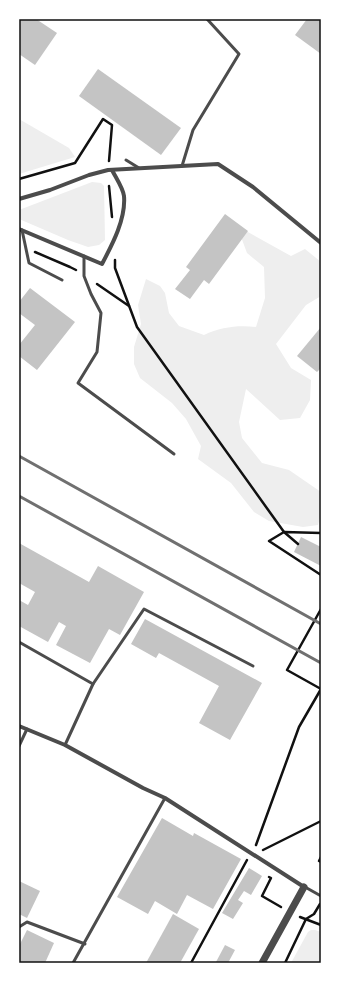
<svg xmlns="http://www.w3.org/2000/svg" width="340" height="982" font-family="'PT Serif',serif">
<rect width="100%" height="100%" fill="#fff"/>
<g fill="#eee">
<path d="M19,119L69,148L75,157L19,174Z"/>
<path d="M92,182L101,183L104,186L105,240L99,245L88,247L68,240L19,219V210Z"/>
<path d="M237,226L291,256L305,249L321,262V296L306,305L276,344L291,368L311,380L310,400L300,418L280,420L246,389L239,422L242,438L262,463L289,470L321,492V513L318,525L303,527L269,521L254,512L231,483L198,459L201,446L186,419L172,403L140,378L134,364V347L141,324L138,305L146,279L160,286L165,293L169,313L179,326L204,335C221,327 238,325 256,327L265,298L264,267L247,253Z"/>
<path d="M311,930H315L321,932V963H291L308,932Z"/>
</g>
<g fill="#c4c4c4">
<path d="M19,19H36L57,33L35,65L19,54Z"/>
<path d="M307,19H321V54L295,35Z"/>
<path d="M98,69L181,128L161,155L79,96Z"/>
<path d="M225,214L248,231L209,284L204,280L190,299L175,289L190,270L186,267Z"/>
<path d="M30,288L75,322L37,370L19,356V345L35,325L19,313V302Z"/>
<path d="M321,327V368L317,372L297,356Z"/>
<path d="M301,537L321,547V566L294,552Z"/>
<path d="M19,543L89,582L98,566L144,592L120,635L109,629L90,663L56,645L66,626L59,622L48,642L19,626V600L28,605L35,592L19,583Z"/>
<path d="M145,619L262,683L230,740L199,723L219,686L159,653L156,658L131,644Z"/>
<path d="M162,818L193,836L194,833L241,859L213,909L187,895L177,914L155,901L148,914L117,897Z"/>
<path d="M249,868L262,876L251,895L244,891L238,900L243,903L233,919L222,913Z"/>
<path d="M19,881L40,891L27,918L19,914Z"/>
<path d="M173,914L199,929L180,963H146Z"/>
<path d="M27,930L54,943L45,963H19V946Z"/>
<path d="M225,945L235,950L228,963H218L216,962Z"/>
</g>
<g fill="none" stroke-linecap="round" stroke-linejoin="round">
<g stroke="#111" stroke-width="2.5">
<path d="M19,179L75,163L103,119L112,125L109,161"/>
<path d="M109,186L112,217"/>
<path d="M35,252L70,267L76,270"/>
<path d="M115,260V268L137,327L284,532L298,544"/>
<path d="M97,284L129,306"/>
<path d="M321,533L284,532L269,541L321,575"/>
<path d="M256,845L299,727L321,689L287,670L321,609"/>
<path d="M263,850L321,821"/>
<path d="M321,857L319,861L321,862"/>
<path d="M269,877L271,878L262,896L281,907"/>
<path d="M300,917L321,925"/>
<path d="M191,963L247,860"/>
<path d="M285,963L306,919L314,914L320,904"/>
</g>
<g stroke="#4c4c4c" stroke-width="3">
<path d="M126,160L139,168"/>
<path d="M182,166L193,130L239,54L207,19"/>
<path d="M22,230L29,263L62,280"/>
<path d="M84,256V276L91,294L101,313L97,352L78,383L174,454"/>
<path d="M19,642L93,684"/>
<path d="M65,745L93,684L144,609L253,666"/>
<path d="M19,746L27,729"/>
<path d="M305,887L321,896"/>
<path d="M19,927L27,922L85,944"/>
<path d="M73,963L165,798"/>
</g>
<g stroke="#4c4c4c" stroke-width="4">
<path d="M19,199L50,190L89,175L108,170L218,164L253,187L321,243"/>
<path d="M19,229L102,264C112,245 126,219 124,196C123,188 116,178 112,170"/>
<path d="M19,726L65,745L143,788L165,798L304,887"/>
</g>
<path stroke="#4c4c4c" stroke-width="7" d="M262,963L304,887"/>
<g stroke="#707070" stroke-width="3">
<path d="M19,456L321,624"/>
<path d="M19,496L321,663"/>
</g>
</g>
<rect width="340" height="982" fill="none" stroke="#ffffff" stroke-width="40"/>
<rect x="20" y="20" width="300" height="942" fill="none" stroke="#111" stroke-width="1.5"/>
</svg>
